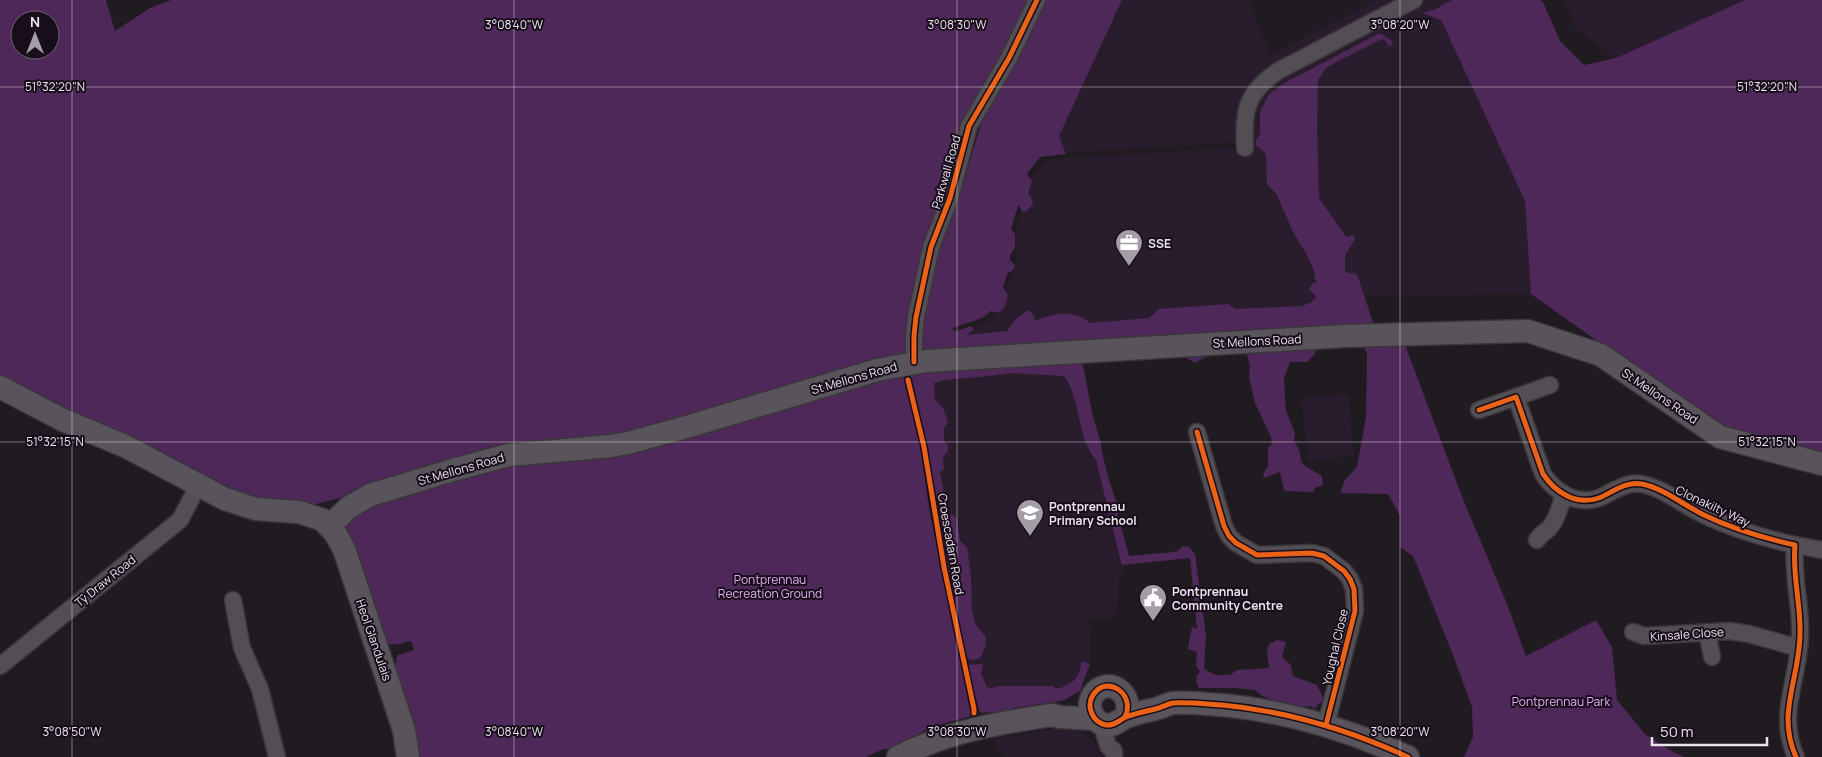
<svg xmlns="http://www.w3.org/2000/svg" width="1822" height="757" font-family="Manrope,sans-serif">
<rect width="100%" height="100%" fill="#201a21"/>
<g fill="#291c2c">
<path d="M1122,0H1248L1270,55L1376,0H1452L1436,10L1526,203L1531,294L1329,297L1315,314L946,340L963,329L980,325L991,320L996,314L1014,272L1016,259L1015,234L1033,173L1050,159L1236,148V142L1046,154L1054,136L1086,77Z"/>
<path d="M1565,0H1745L1616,58L1574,27Z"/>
<path d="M1078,357L1123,556L1124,569L1119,583L1117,617L1089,620L1091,656L1089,667L1056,700L976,713L946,565L925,447L909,376L915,369Z"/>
<path d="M1349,394L1354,456L1308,461L1302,398Z"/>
<path d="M1069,727L1086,735L1097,745L1102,757H1005L996,745V738Z"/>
</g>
<g fill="#4e2858" fill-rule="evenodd">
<path d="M0,0H106L115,31L150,8L171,0H1030L958,132L944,197L932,269L958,201L983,117L1003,86L1028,34L1046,0H1122L1059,136L1066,154L1040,157L1027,174L1032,181L1028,194L1031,197L1033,204L1027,211L1022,212L1020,207L1018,206L1011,229L1015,234V247L1010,256V260L1015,265L1013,271L1008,272L1003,287L1008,295C1006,305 1003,316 991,311C978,323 967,321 952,329L956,331L972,326L973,330L967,335L1007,331L1017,318L1028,310L1034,315L1035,321C1054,313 1074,309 1090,323L1149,318L1159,309L1228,304L1235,309L1302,306L1312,302L1316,298L1315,295L1309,289L1313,283H1316L1314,271L1306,253L1293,232L1277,195L1267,184L1266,154L1256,145V140L1260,134V112L1269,94L1286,82L1378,34H1382L1393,42L1390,47L1384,39L1380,40L1327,67L1318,80L1317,129L1319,198L1346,237L1354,235L1355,239L1345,256V272L1356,274L1358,277L1376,331L1315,347V354L1307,362H1290L1284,378L1285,397L1286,411L1295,433L1294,440L1300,452L1301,462L1305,466L1322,476L1323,485L1315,488L1313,492L1284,491L1280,472L1265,478L1263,474L1268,466V448L1272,444L1271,437L1255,403L1249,377L1250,366L1246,351C1230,352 1208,353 1195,363L1179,353L1168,359H1160L1150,355L1088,360L1083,365L1093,417L1101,443L1102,453L1109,480L1119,510L1118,515L1129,556L1173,552L1179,550L1183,546L1189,547L1195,554L1206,636L1204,669L1216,675H1230L1237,670L1269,668L1267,653L1269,644L1277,640L1286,642L1282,657L1291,665L1293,676L1317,685L1325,701L1318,704L1315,709L1310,706L1293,708L1262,696L1255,690L1235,688H1199L1196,682L1197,674L1200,672L1196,666L1197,652L1188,649L1192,627L1197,629L1190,558L1123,565L1121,562L1096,460C1076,437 1082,401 1064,376L1011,373L990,376L945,380L934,383L935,400L943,408L948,422L944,428V441L948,445V451L943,457L944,470L940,472L946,504L944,508H940L935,505L925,447L918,427L911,394L910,373L927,351L924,348L913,350L902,356L691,421L348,496L316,504L294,505L254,499L0,387ZM20,20H50V50H20Z"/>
<path d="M1452,0H1540L1543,2L1560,41L1584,65L1616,58L1745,0H1822V455L1724,431L1531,294L1525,201L1441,20L1423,13L1436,9Z"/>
<path d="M1360,339L1404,342L1463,499L1507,604L1526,656L1596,620L1612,647L1617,700L1645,734L1668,749L1684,757H1464L1473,737L1472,707L1453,655L1413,556L1400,547V516L1388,494L1340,493L1345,480L1357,467L1366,417L1367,353Z"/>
<path d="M900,373L904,377L920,445L929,508L947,595L953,593L939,521C944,514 951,512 957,518L960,541L967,547L971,576L972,610L975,624L986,637V645L980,659L971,660L965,656L959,628L954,629L971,716L931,727L892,748L881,750L866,757H415L393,666L397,661L396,658L398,655L414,650L411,641C401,643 393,648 383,641L343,532L344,521L365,504L513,461Z"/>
<path d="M1081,662H1087L1090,664L1080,691L1064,700L1055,702L1013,708L1009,716H996L990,712L982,713L979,710L966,665L983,664L981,673L987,687L992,688L1000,686H1054V689C1070,687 1081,678 1081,662Z"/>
</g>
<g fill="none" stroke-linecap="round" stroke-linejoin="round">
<defs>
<g id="street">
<path d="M1245,148C1243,110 1246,93 1278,71L1414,0"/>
<path d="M914,362V336L916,317L931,247L950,198L969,126L1009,58L1037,0"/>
<path d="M1516,397L1550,385"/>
<path d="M1479,410L1516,397L1543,474C1555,492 1576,506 1599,498C1613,492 1626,481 1642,484C1663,488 1685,506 1704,515C1733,529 1763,538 1795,545C1792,575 1801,604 1800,633C1800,678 1776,713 1796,757"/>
<path d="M1197,432L1224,526L1229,536L1236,543L1257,555L1312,553L1324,556L1344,571L1350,579L1354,589L1355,611L1326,725"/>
<path d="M1537,540C1541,533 1547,532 1551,526C1558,517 1560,505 1564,495"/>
<path d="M1795,545L1822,550"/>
<path d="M233,600L242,648L260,689L277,757"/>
<path d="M1633,632L1644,636L1730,631L1749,634L1799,648"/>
<path d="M1707,632L1712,657"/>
<path d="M0,666L180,520L198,486"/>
<path d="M1101,723L1108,746L1114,751V757"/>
</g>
<g id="secondary">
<path d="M0,387L63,420L127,447L225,499L256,509L299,512L323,520L335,533L344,549L404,730L408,757"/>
<path d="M330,526L348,508L370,495L453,470L509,455L611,446L628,443L690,426L877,370L926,361L1344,336L1528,331L1601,355L1720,437L1822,464"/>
<path d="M1125,717C1136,694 1107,674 1093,695C1086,706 1092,722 1106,725C1115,726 1119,720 1126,717C1136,713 1148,711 1159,708C1164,706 1168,704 1173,703C1189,702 1206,704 1222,705C1287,711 1349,730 1408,757"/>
<path d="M898,757C946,732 998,723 1052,715L1060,717L1095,719"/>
</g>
</defs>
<use href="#street" stroke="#3a363b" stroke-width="19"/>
<use href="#secondary" stroke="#3a363b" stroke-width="25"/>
<use href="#street" stroke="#524e53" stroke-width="16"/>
<use href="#secondary" stroke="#59545b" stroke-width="22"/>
<defs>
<g id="cycleway">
<path d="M914,362V336L916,317L931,247L950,198L969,126L1009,58L1037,0"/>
<path d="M908,380L924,447L944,567L974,709V713"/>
<path d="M1479,410L1516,397L1543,474C1555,492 1576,506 1599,498C1613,492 1626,481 1642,484C1663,488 1685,506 1704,515C1733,529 1763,538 1795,545C1792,575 1801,604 1800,633C1800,678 1776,713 1796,757"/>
<path d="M1197,432L1224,526L1229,536L1236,543L1257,555L1312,553L1324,556L1344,571L1350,579L1354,589L1355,611L1326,725"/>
<path d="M1125,717C1136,694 1107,674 1093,695C1086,706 1092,722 1106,725C1115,726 1119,720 1126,717C1136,713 1148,711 1159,708C1164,706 1168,704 1173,703C1189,702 1206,704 1222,705C1287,711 1349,730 1408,757"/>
</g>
</defs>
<use href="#cycleway" stroke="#180e1b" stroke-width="8"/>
<use href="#cycleway" stroke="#ea6118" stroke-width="5"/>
</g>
<path fill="none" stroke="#eae3ec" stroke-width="1" stroke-opacity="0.45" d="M72,0V757M514,0V757M957,0V757M1400,0V757M0,87H1822M0,442H1822"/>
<defs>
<symbol id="office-pin" viewBox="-11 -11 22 30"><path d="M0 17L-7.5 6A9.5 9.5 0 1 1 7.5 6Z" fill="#a39da5" stroke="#180e1b"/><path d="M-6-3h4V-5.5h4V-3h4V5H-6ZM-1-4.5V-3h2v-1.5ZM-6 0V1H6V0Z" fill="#fff"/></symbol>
<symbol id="school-pin" viewBox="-11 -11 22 30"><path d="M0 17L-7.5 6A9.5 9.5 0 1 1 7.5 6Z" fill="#a39da5" stroke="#180e1b"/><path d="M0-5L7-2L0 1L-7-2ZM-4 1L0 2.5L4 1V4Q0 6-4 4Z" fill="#fff"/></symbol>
<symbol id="civic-pin" viewBox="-11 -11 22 30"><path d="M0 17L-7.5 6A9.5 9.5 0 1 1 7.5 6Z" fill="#a39da5" stroke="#180e1b"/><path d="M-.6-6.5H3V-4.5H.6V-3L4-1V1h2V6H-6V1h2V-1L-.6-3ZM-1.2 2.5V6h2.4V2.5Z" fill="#fff"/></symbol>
</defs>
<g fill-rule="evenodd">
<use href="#office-pin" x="1113" y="227" width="32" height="43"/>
<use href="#school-pin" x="1014" y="497" width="32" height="43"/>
<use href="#civic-pin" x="1137" y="582" width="32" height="43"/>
</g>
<g text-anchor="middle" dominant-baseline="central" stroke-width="4" stroke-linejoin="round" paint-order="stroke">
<g font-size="12" fill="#eae3ec" stroke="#180e1b">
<text transform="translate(946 172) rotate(-74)">Parkwall Road</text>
<text transform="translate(1257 341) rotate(-3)">St Mellons Road</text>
<text transform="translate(854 378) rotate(-16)">St Mellons Road</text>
<text transform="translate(1660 396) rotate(34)">St Mellons Road</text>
<text transform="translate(461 469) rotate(-16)">St Mellons Road</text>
<text transform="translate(1713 506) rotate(25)">Clonakilty Way</text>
<text transform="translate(951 544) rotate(80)">Croescadarn Road</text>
<text transform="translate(105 581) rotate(-39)">Tŷ Draw Road</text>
<text transform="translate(1687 634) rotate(-4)">Kinsale Close</text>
<text transform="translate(374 640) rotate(71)">Heol Glandulais</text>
<text transform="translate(1335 647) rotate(-77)">Youghal Close</text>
</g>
<g font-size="12" font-weight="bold" fill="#eae3ec" stroke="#180e1b" text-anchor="start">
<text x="1148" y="243">SSE</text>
<text x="1049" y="506">Pontprennau<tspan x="1049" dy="14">Primary School</tspan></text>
<text x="1172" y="591">Pontprennau<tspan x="1172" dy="14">Community Centre</tspan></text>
</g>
<g font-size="12" fill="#e6aff7" stroke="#180e1b">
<text x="770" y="579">Pontprennau<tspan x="770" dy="14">Recreation Ground</tspan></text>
<text x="1561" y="701">Pontprennau Park</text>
</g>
</g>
<g font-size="12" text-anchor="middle" fill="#eae3ec" stroke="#180e1b" stroke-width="4" stroke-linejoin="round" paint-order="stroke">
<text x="514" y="29">3°08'40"W</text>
<text x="957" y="29">3°08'30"W</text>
<text x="1400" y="29">3°08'20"W</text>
<text x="55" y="91">51°32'20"N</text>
<text x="1767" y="91">51°32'20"N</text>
<text x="55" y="446">51°32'15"N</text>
<text x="1767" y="446">51°32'15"N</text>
<text x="72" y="736">3°08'50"W</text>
<text x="514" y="736">3°08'40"W</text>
<text x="957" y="736">3°08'30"W</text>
<text x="1400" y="736">3°08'20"W</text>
</g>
<g transform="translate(35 35)"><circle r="24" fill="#180e1b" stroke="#6c636f"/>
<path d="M0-4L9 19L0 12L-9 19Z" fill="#a39da5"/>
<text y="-8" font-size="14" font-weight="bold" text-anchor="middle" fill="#eae3ec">N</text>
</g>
<path d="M1652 737v8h115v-8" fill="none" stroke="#eae3ec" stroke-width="2.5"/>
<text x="1660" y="737" font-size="15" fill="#eae3ec" stroke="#180e1b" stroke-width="4" paint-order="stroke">50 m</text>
</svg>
